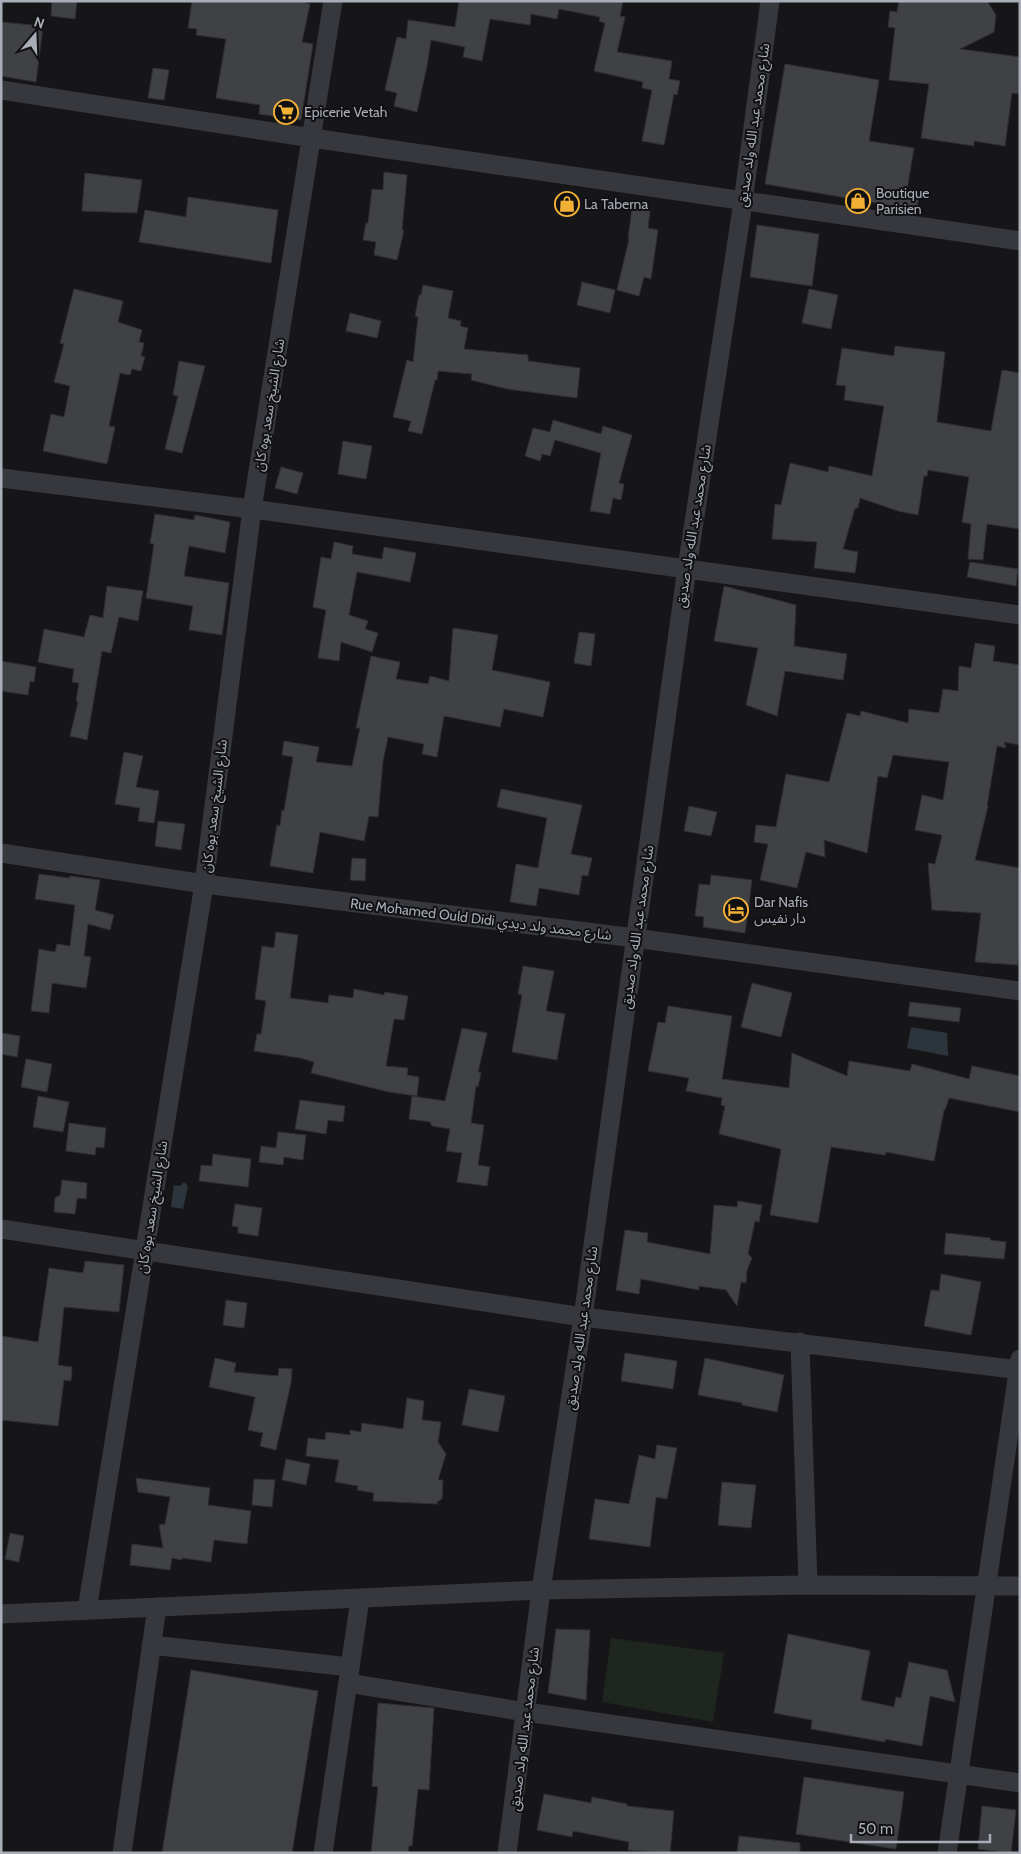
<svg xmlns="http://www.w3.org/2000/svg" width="1021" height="1854" font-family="Cabin,'Noto Sans Arabic',sans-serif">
<rect width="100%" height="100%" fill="#161618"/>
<path fill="#1e261f" d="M611,1638L724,1653L713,1722L602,1702Z"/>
<g fill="#2c353c">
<path d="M911,1027L947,1033L948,1056L907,1048Z"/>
<path d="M184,1182L188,1186L183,1209L171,1207L174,1185L180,1186Z"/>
</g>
<g fill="#404145" stroke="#303034">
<path d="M52,1H77L75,19L51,16Z"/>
<path d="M192,1H298L310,4L302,42L313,44L301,120L259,114L260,105L216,98L226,39L196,35L197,29L188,28Z"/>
<path d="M459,1H623L620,16L625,17L617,52L672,61L669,79L680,81L677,95L674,94L664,145L642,141L652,90L642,88L643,82L594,71L605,23L599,21L600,17L559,9L557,19L531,14L530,25L490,19L482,61L463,57L465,47L431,40L427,66L417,112L394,106L397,93L385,90L397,37L406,39L408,20L455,27Z"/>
<path d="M899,1H987L996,15L994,32L960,49L1020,57V94L1012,93L1005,146L974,141V146L921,138L929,84L889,80L895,28L888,27L890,11L897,12Z"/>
<path d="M1,22L43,26L36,82L1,76Z"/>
<path d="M785,64L879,80L869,141L914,148L907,190L919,192L917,210L765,184Z"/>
<path d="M153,68L169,70L164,100L148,98Z"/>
<path d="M384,172L407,175L402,230H404L397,260L374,255L376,242L363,240L366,223H368L372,189L383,190Z"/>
<path d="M85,173L142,180L137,213L82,211Z"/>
<path d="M188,197L278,210L271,263L139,242L145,210L186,217Z"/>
<path d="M632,208L650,211L648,228L658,230L651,279L644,277L639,296L617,290L629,239H628Z"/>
<path d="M757,225L819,234L812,286L750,277Z"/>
<path d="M582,282L615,290L610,313L577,305Z"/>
<path d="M423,285L453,291L448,318L461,321L460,326L468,328L464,349L528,355V361L580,368L577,398L507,389L471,380L472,374L438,371L437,380H435L422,434L408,431L411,421L393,417L407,360L413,362L418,317L415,316L419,295H421Z"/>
<path d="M74,289L123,301L118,322L142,330L139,342L144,343L141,356L145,357L141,371L132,369L130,375L120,373L109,426L115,427L107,464L43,451L51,414L64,417L70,386L54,382L64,344L60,343Z"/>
<path d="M809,289L838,295L831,329L802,323Z"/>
<path d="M350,313L381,321L377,338L346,331Z"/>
<path d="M895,346L945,352L937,422L991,431L1002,370L1020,373V529L987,524L983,560L968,559L971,524L962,522L969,477L928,470L927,476H924L918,515L898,511L860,498L858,508H855L843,549L858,552L855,573L814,568L817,542L772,539L775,504L781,505L790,463L828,472L829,466L872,476L884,406L844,400L846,386L836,385L842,348L894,356Z"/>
<path d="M179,361L205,366L182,453L165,449L178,396L173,395Z"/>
<path d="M553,420L601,434L603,426L632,435L619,483L624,484L621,500L613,498L610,514L590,511L601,453L555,440L550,456L542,454L540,461L525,456L533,428L550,432Z"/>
<path d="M343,441L372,446L366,479L338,474Z"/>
<path d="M281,467L303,473L297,494L275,488Z"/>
<path d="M155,514L194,520L195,515L230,522L225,553L189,546L184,576L229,583L222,635L189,630L193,606L146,598L154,544L150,543Z"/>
<path d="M334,542L353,546L352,554L382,559L384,547L416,553L410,582L357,572L349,615L368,621L365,629L378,633L372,652L341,642L339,661L318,658L326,610L313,607L321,557L331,559Z"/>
<path d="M970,562L1018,569L1016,586L967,577Z"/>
<path d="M107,586L143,591L138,621L119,617L111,653L102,651L87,740L70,736L78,702L76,701L79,683L72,682L74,669L38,662L44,629L84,637L90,615L103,618Z"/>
<path d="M724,586L796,605L794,646L847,654L843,680L785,671L777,716L746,705L758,648L714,641Z"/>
<path d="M453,628L498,635L492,670L550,682L543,717L504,709L500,727L444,716L437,757L422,754L424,744L388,737L383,761L378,817L369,816L364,841L320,832L313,873L270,866L277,825L280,826L282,810L284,811L293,757L282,755L284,741L319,747L316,762L352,766L360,728H356L371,656L400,662L396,679L428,684L430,676L449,681Z"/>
<path d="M579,632L595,634L591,666L574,663Z"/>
<path d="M975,643L995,646L993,661L1020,665V745L1004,742L1006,748L997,746L987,806H988L975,860L1020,868V939L1018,965L975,962L981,913L932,910L928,863L935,864L942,835L915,830L922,795L943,800L949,762L893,755L887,778L878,776L867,853L824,840L825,857L806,852L797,888L760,880L768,844L754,842L756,825L776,827L786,774L829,782L847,713L860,716L861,711L908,723L909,709L939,713L943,689L958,691L959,666L971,668Z"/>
<path d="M1,661L36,667L34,682L30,681L28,695L1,691Z"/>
<path d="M124,752L143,756L136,787L159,791L154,823L138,821L140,808L115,804Z"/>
<path d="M501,789L582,805L571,854L592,858L588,876L582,875L579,895L539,888L536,906L510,902L516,864L538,868L547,818L497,807Z"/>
<path d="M689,806L717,812L711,836L684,831Z"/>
<path d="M158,821L185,824L181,850L155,846Z"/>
<path d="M352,858L366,859L365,881L350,880Z"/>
<path d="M39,874L69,878L70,876L100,880L95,910L114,915L110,930L88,924L84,956L91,957L86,988L52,983L49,1013L31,1011L39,949L55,952L57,944L70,946L75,905L35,899Z"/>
<path d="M711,875L752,880L745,933L703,927L704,917L695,916L699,884L710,885Z"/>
<path d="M276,932L298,935L290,998L328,1003L329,995L353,998L354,989L384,995L385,992L408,996L404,1020L394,1019L386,1066L408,1068L407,1075L419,1077L417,1096L389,1092L311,1073L314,1062L300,1058L254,1051L257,1034H261L266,1001L255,999L262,946L274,948Z"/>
<path d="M523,966L554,971L546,1011L565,1014L557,1060L512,1052L522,995L518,994Z"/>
<path d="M752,983L792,993L781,1037L741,1027Z"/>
<path d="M910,1002L961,1008L959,1022L908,1016Z"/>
<path d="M668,1006L732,1016L722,1079L789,1088L792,1053L847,1076L849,1061L910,1071L912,1064L969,1079L972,1066L1020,1076V1112L949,1098L945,1110H944L934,1161L886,1152L885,1155L831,1147L818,1223L770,1215L781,1149L719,1134L725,1106L721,1105L722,1098L686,1091L689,1078L648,1071L658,1022L665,1023Z"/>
<path d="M462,1028L487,1033L478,1072H481L478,1087L476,1086L471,1123L484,1125L478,1165L490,1167L487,1186L457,1182L462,1153L446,1151L450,1129L432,1126L430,1122L409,1119L412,1096L445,1101Z"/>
<path d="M1,1033L20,1036L17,1057L1,1054Z"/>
<path d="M26,1059L52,1064L47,1092L21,1087Z"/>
<path d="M38,1096L69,1102L63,1132L33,1127Z"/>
<path d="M300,1100L345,1106L343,1122L328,1120L326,1134L295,1129Z"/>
<path d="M69,1123L106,1128L104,1148L96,1147L95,1155L66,1151Z"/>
<path d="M278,1132L306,1135L303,1160L284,1157L283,1165L259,1162L261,1146L276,1148Z"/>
<path d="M213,1154L251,1159L248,1187L199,1181L201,1165L212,1166Z"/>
<path d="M62,1180L87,1183L86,1199L77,1198L75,1214L54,1212L55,1198L60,1195Z"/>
<path d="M738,1201L762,1205L759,1222L755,1221L748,1254L752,1258L747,1270L746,1283L741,1282L737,1306L726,1290L699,1286V1290L641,1279L639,1294L616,1290L625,1230L648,1233L647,1242L710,1254L714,1205L737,1207Z"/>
<path d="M235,1204L262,1208L258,1236L238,1233V1227L232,1226Z"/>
<path d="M946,1233L990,1238V1240L1006,1242L1004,1259L944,1254Z"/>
<path d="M85,1261L124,1265L119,1312L64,1307L58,1365L72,1367L71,1381L64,1380L58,1426L1,1420V1336L38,1342L49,1268L83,1273Z"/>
<path d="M941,1274L981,1282L971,1335L924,1326L931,1290L939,1291Z"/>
<path d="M226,1300L247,1303L244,1328L223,1325Z"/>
<path d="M625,1353L677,1361L673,1389L621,1381Z"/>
<path d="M215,1358L236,1363L234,1372L278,1376L279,1368L292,1369L291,1383L276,1450L260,1446L263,1433L248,1430L255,1397L209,1387Z"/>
<path d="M705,1358L784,1375L777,1412L742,1405V1403L698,1395Z"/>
<path d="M469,1389L505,1396L498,1432L462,1425Z"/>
<path d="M407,1398L424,1401L422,1420L441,1422L438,1442L446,1454L438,1480H443L442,1499L437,1502V1504L373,1501L374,1493L357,1490L358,1486L335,1482L339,1460L306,1456L308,1438L325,1440L326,1432L350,1435V1430L361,1432L362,1423L403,1429Z"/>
<path d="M657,1445L677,1448L667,1499L656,1497L650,1547L589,1539L595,1499L629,1504L639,1455L655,1459Z"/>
<path d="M286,1459L310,1464L306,1485L282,1480Z"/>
<path d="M136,1478L210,1488L208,1505L251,1511L247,1544L214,1540L211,1562L182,1558V1560L172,1558L170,1570L130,1565L132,1544L163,1548L159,1525L165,1524L170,1497L138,1492Z"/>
<path d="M254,1479L275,1480L272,1507L252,1505Z"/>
<path d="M722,1482L756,1485L751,1528L718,1525Z"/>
<path d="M10,1533L24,1536L19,1562L5,1559Z"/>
<path d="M556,1629L590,1630L586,1700L548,1693Z"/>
<path d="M788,1634L870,1651L861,1700L894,1707L896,1697L901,1698L909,1662L947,1670L955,1702L930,1696L922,1746L885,1739V1742L811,1729L812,1720L774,1713Z"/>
<path d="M191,1670L318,1691L292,1853H162Z"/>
<path d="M378,1703L434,1708L429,1790L418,1789L412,1846H409L408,1853H371L378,1787L372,1786Z"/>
<path d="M804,1777L904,1792L896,1849L796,1834Z"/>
<path d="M544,1794L591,1803L592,1797L627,1804V1806L674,1811L670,1853L628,1850L629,1842L573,1831L572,1837L537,1830Z"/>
<path d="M982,1806L1016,1810L1011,1853L978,1849Z"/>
<path d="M739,1836L800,1843V1853H737Z"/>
</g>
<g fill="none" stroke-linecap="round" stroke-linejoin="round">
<g stroke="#37383d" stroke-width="19">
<path d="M1,90L312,138L1020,241"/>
<path d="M1,478L252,509L1020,615"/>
<path d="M1,853L204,884L635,938L1020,991"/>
<path d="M1,1229L583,1317L1020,1370"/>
<path d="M800,1342L808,1585"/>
<path d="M87,1610L204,884L252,509L333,1"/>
<path d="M1,1614L541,1590L808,1585L1020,1586"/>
<path d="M151,1645L350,1667"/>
<path d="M348,1683L526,1712L1020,1783"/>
<path d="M122,1853L157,1607"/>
<path d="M323,1853L360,1599"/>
<path d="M507,1853L541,1590L583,1317L687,568L743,202L770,1"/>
<path d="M947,1853L1020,1359"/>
</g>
</g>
<defs>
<symbol id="supermarket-ring" viewBox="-11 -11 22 22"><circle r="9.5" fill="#111113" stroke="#f2b134" stroke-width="1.5"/><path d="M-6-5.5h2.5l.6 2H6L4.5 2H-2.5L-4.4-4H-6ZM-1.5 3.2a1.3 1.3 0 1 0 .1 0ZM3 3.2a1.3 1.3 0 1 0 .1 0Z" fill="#f2b134"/></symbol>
<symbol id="shop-ring" viewBox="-11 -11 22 22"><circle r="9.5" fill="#111113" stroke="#f2b134" stroke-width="1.5"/><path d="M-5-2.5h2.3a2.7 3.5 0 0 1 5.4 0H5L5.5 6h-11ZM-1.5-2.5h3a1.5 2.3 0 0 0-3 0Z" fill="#f2b134"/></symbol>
<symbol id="hotel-ring" viewBox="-11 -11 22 22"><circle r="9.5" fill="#111113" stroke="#f2b134" stroke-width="1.5"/><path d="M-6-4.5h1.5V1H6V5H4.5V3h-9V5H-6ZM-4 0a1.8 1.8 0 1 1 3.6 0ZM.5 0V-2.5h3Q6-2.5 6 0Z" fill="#f2b134"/></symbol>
</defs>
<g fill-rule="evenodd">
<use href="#supermarket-ring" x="272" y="98" width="28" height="28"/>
<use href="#shop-ring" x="844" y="187" width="28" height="28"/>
<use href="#shop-ring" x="553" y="190" width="28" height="28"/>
<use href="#hotel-ring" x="722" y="896" width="28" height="28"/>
</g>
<g text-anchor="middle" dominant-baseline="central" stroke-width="4" stroke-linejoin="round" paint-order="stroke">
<g font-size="14" fill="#a8adb8" stroke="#111113" text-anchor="start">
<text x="304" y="112">Epicerie Vetah</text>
<text x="876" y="193">Boutique<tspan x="876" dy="16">Parisien</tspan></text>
<text x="584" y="204">La Taberna</text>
<text x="754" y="902">Dar Nafis<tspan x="754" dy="16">دار نفيس</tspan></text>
</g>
<g font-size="14" fill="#a8adb8" stroke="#111113">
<text transform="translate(753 125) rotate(-82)">شارع محمد عبد الله ولد صديق</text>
<text transform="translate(269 405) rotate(-81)">شارع الشيخ سعد بوه كان</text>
<text transform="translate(693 526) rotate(-81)">شارع محمد عبد الله ولد صديق</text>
<text transform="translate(214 806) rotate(-83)">شارع الشيخ سعد بوه كان</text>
<text transform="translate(481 919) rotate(7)">Rue Mohamed Ould Didi شارع محمد ولد ديدي</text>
<text transform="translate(637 927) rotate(-82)">شارع محمد عبد الله ولد صديق</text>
<text transform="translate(152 1207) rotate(-81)">شارع الشيخ سعد بوه كان</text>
<text transform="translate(581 1328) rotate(-82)">شارع محمد عبد الله ولد صديق</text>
<text transform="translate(524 1729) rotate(-83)">شارع محمد عبد الله ولد صديق</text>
</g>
</g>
<rect width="1021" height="1854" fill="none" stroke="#a8adb8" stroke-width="5"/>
<g transform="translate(35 35) rotate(19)" stroke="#111113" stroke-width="4" paint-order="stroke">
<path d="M0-4L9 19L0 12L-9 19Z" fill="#a8adb8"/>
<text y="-8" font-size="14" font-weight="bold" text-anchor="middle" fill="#a8adb8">N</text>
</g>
<path d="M851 1834v8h139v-8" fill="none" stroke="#a8adb8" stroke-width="2.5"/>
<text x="858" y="1834" font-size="15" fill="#a8adb8" stroke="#111113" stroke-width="4" paint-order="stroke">50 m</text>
</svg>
